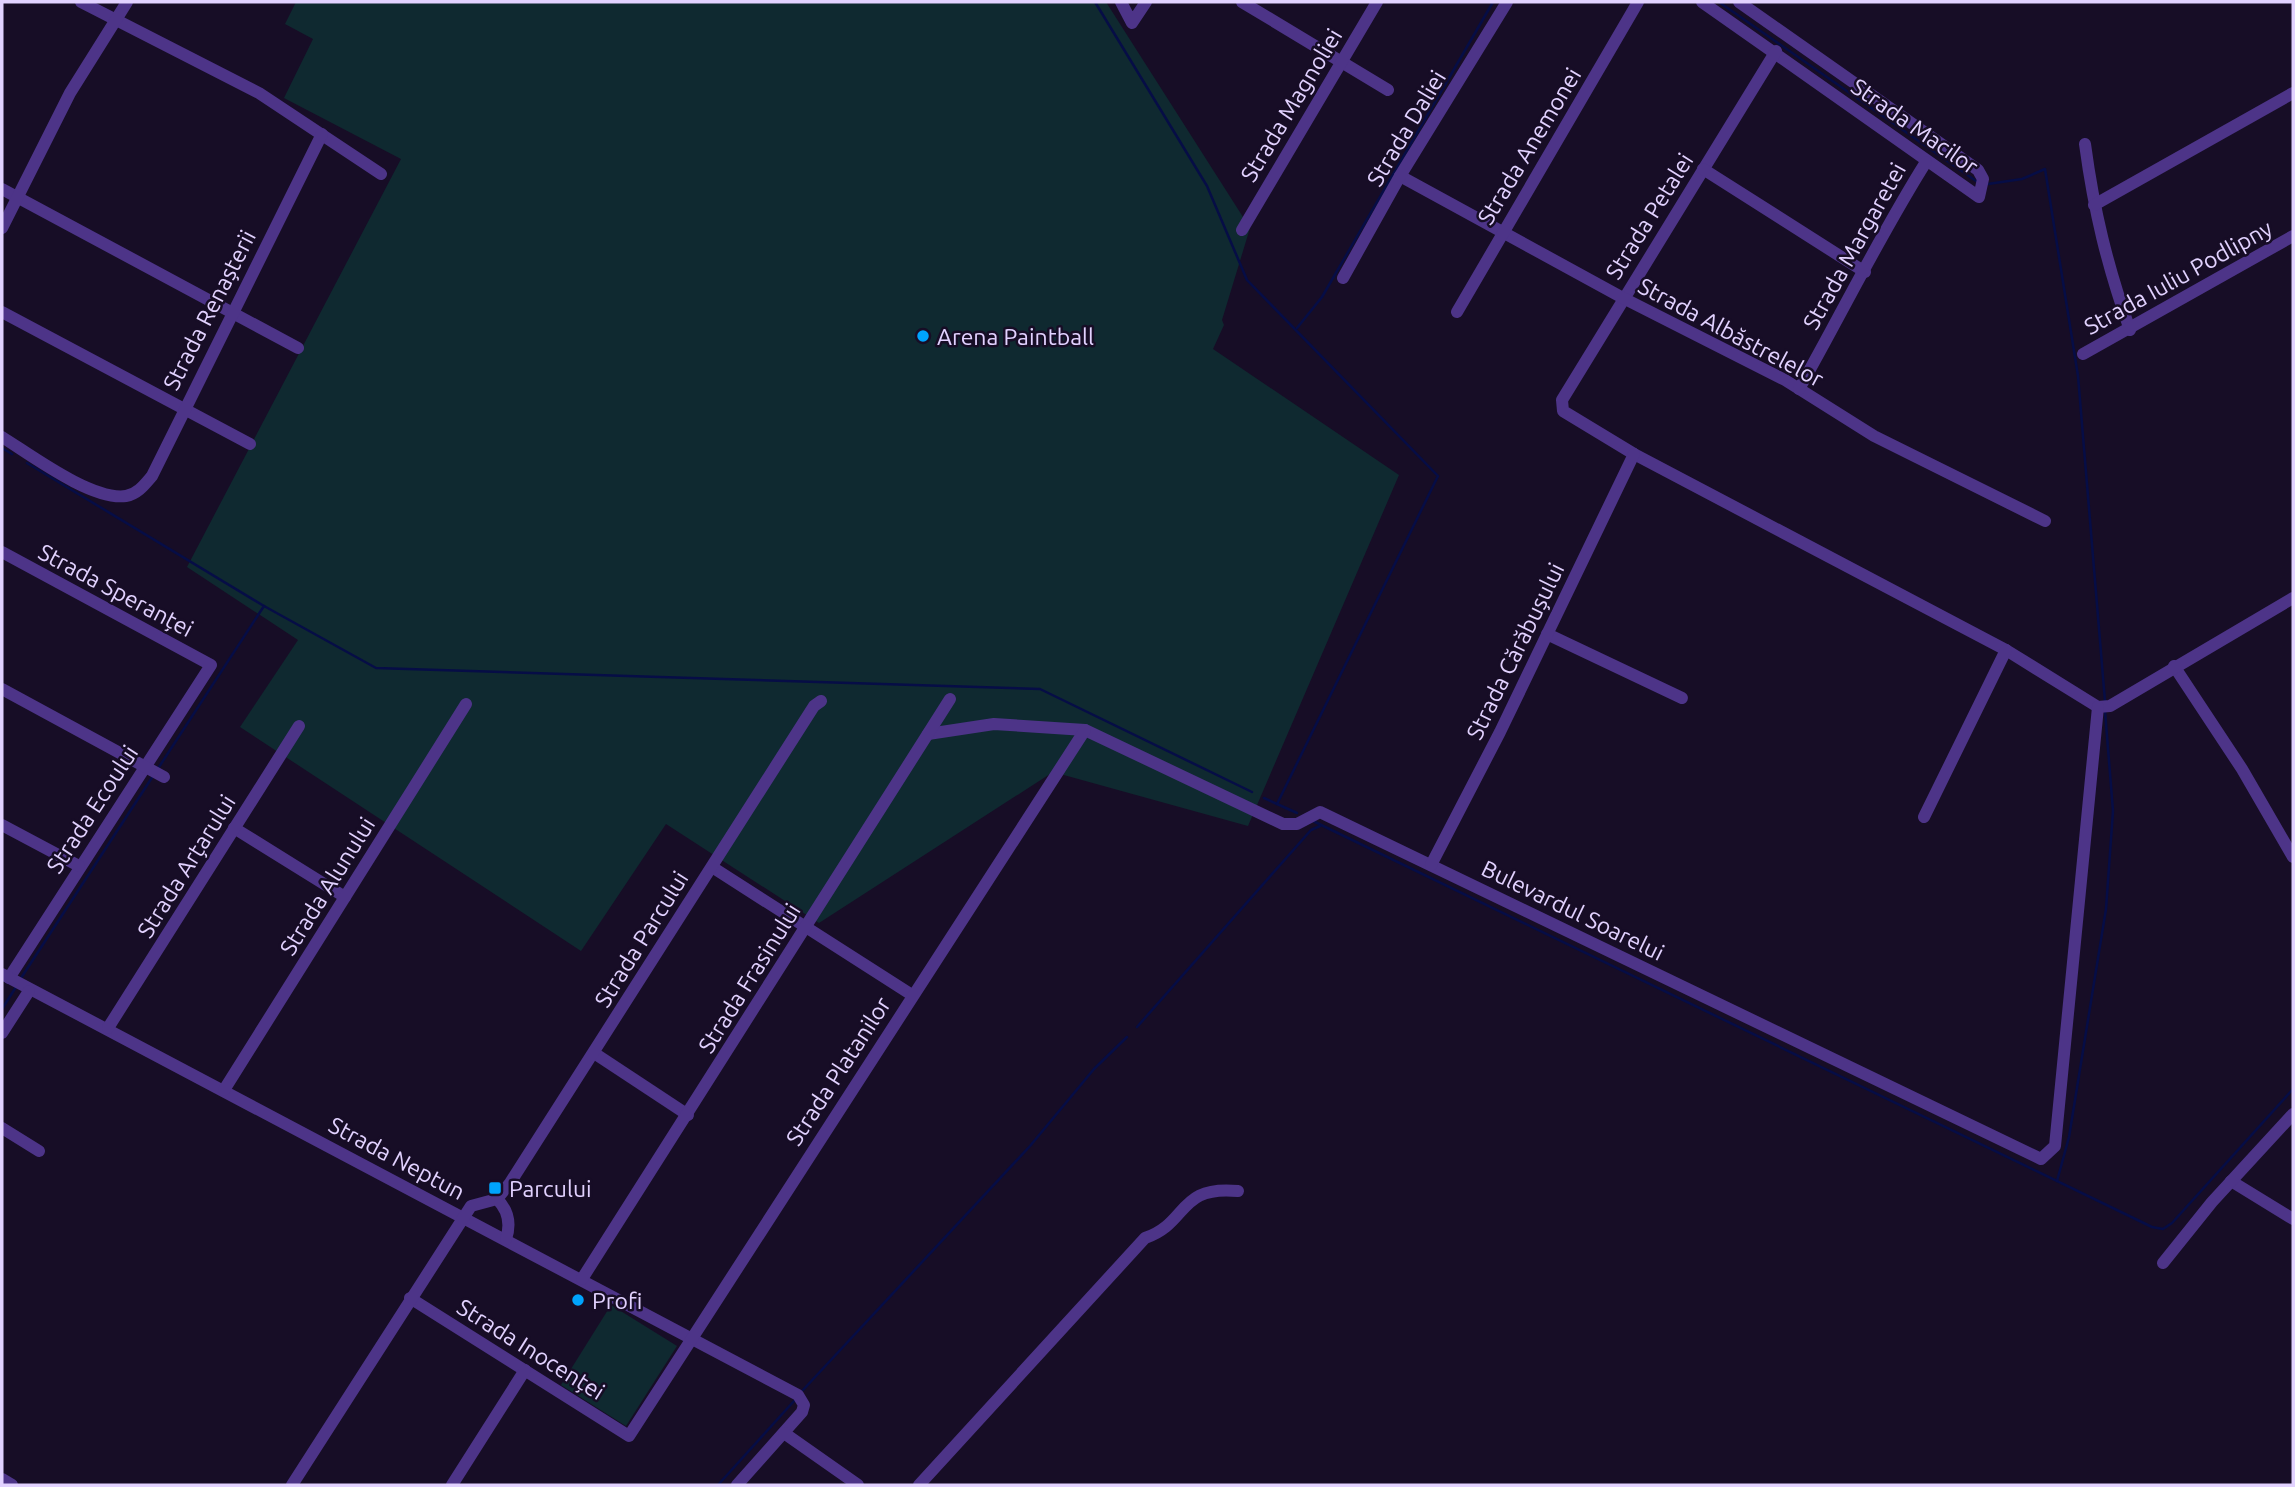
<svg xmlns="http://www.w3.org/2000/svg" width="2295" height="1487" font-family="Ubuntu,sans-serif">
<rect width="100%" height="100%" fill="#170d26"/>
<g fill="#0f2930">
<path d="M296,2H1106L1250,228L1222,320L1224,325L1213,349L1399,475L1248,826L1053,772L819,923L666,824L581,951L240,727L298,640L187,567L401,159L284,98L313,39L285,24Z"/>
<path d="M611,1305L677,1346L626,1426L561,1385Z"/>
</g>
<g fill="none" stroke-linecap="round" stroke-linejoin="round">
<g stroke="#060d46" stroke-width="2.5">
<path d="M1095,2L1207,186L1247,280L1438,476L1277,804L1264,798"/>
<path d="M1719,2L1976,181"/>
<path d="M1988,184L2022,179L2045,169L2078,376L2105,701"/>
<path d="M1297,328L1322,297L1493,2"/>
<path d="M2,448L12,454"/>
<path d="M27,463L264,606L376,668L1040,689L1252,792"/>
<path d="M157,770L264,606"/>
<path d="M1277,804L1297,813"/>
<path d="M1313,821L2152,1227L2163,1229L2172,1223L2293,1089"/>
<path d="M21,978L153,776"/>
<path d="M2,1009L16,987"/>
<path d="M1137,1027L1311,830L1320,826"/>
<path d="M2057,1181L2069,1137L2106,909L2113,811L2105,711"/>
<path d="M803,1390L1030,1146L1094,1069L1127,1037"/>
<path d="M718,1485L794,1401"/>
</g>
<g stroke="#4d3488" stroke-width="12">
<path d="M81,2L259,93L381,174"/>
<path d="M1121,2L1132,23L1146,2"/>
<path d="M1242,2L1388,90"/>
<path d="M1702,2L1979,197L1983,179L1978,170L1739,2"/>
<path d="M1776,51L1562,400L1563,411L1634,454L2006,650L2098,707"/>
<path d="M2085,144C2094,211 2107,265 2130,330"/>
<path d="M1703,169L1865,272"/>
<path d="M1400,176L1623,298L1785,380L1874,436L2045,521"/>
<path d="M2,189L298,348"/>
<path d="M2094,205L2293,93"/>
<path d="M2,228L70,93L127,2"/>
<path d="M1242,230L1377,2"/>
<path d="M1343,278L1400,176L1507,2"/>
<path d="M2,312L250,444"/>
<path d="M1457,312L1638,2"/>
<path d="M2083,354L2293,236"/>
<path d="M1799,389C1842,313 1880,235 1926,162"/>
<path d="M2,437C31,455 92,501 126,496C138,494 145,484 152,476L322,134"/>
<path d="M2,552L211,665L9,978"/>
<path d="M1547,634L1682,698"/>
<path d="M2174,666L2242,769L2293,857"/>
<path d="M2,689L164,777"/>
<path d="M2098,707L2110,706L2293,598"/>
<path d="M928,734L994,724L1085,730L1283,824H1297L1320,812L2041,1159L2055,1146L2098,707"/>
<path d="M1924,817L2006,650"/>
<path d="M2,825L79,866"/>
<path d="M234,828L345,897"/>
<path d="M1431,865L1500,732L1634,454"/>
<path d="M712,867L912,995"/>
<path d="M2,974L798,1395L804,1405L802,1412L737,1485"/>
<path d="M108,1028L299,726"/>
<path d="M2,1033L29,991"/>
<path d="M594,1053L688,1115"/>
<path d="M224,1090L466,704"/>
<path d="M2,1128L39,1151"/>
<path d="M2231,1181L2293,1219"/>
<path d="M497,1199L510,1183L814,706L821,701"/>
<path d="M2163,1263L2212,1202L2293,1114"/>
<path d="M582,1279L950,699"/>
<path d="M410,1298L629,1436L1085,730"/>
<path d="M784,1433L858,1485"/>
<path d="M2,1479L12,1485"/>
<path d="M292,1485L471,1206L497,1199C508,1210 511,1224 506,1239"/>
<path d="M452,1485L525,1370"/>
<path d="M919,1485L1145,1238C1189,1223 1177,1185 1238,1191"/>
</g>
</g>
<g fill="#00a4fd" stroke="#170d26" stroke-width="2.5">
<circle cx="923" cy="336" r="7"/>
<rect x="488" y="1181" width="14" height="14" rx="3.5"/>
<circle cx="578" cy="1300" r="7"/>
</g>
<g text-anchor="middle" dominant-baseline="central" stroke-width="5" stroke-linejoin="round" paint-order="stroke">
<g font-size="23" fill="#e2d2ff" stroke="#170d26">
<text transform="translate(1291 105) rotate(-59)">Strada Magnoliei</text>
<text transform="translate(1915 126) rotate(35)">Strada Macilor</text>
<text transform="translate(1406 128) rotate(-59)">Strada Daliei</text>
<text transform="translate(1529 146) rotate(-59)">Strada Anemonei</text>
<text transform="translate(1649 216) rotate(-58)">Strada Petalei</text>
<text transform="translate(1854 246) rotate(-61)">Strada Margaretei</text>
<text transform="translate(2178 277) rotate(-29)">Strada Iuliu Podlipny</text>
<text transform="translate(209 310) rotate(-63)">Strada Renașterii</text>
<text transform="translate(1731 332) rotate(28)">Strada Albăstrelelor</text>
<text transform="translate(116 590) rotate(28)">Strada Speranței</text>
<text transform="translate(1515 651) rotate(-64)">Strada Cărăbușului</text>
<text transform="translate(92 809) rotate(-57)">Strada Ecoului</text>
<text transform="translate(186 866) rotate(-58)">Strada Arțarului</text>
<text transform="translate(327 886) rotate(-58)">Strada Alunului</text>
<text transform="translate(1573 910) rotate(26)">Bulevardul Soarelui</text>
<text transform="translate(641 939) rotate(-58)">Strada Parcului</text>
<text transform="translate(749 978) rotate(-58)">Strada Frasinului</text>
<text transform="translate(838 1071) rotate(-57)">Strada Platanilor</text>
<text transform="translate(397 1158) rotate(28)">Strada Neptun</text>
<text transform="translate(531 1349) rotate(32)">Strada Inocenței</text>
</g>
<g font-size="23" fill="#e2d2ff" stroke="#170d26" text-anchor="start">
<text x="937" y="336">Arena Paintball</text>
<text x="509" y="1188">Parcului</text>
<text x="592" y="1300">Profi</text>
</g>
</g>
<rect width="2295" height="1487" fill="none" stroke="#e2d2ff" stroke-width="7"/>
</svg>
